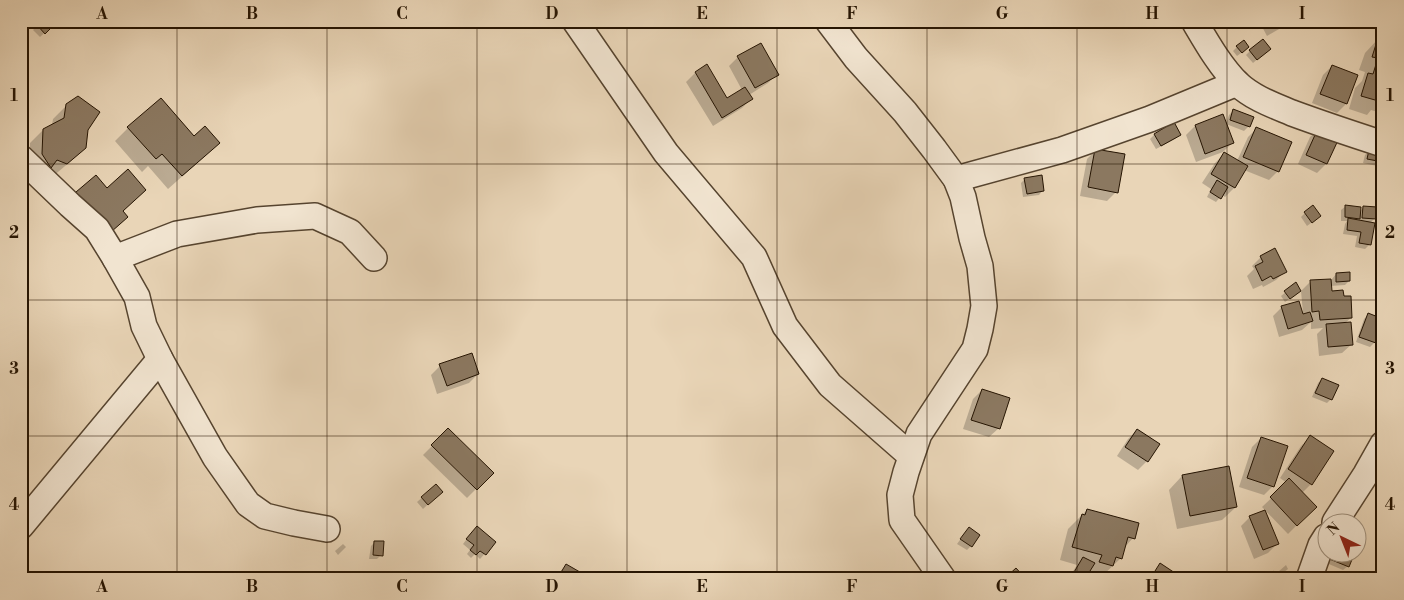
<svg xmlns="http://www.w3.org/2000/svg" width="1404" height="600" font-family="'Libre Bodoni',serif">
<rect width="100%" height="100%" fill="#e9d5b7"/>
<filter id="stains"><feTurbulence type="fractalNoise" baseFrequency=".004" numOctaves="4"/><feColorMatrix values="0 0 0 0 .2 0 0 0 0 .09 0 0 0 0 .02 0 0 0 .5 -.17"/></filter>
<radialGradient id="worn" r=".72"><stop offset=".6" stop-color="#630" stop-opacity="0"/><stop offset="1" stop-color="#630" stop-opacity=".3"/></radialGradient>
<g fill="#0003">
<path d="M42,21L53,25L40,37L33,30Z"/>
<path d="M1259,21H1293L1267,36Z"/>
<path d="M1378,39L1383,41V111L1381,113L1371,110L1367,115L1349,109L1355,88L1362,81L1365,72L1359,70L1365,53Z"/>
<path d="M1237,47L1244,51L1237,56L1233,51Z"/>
<path d="M1250,51L1265,53L1253,63L1246,55Z"/>
<path d="M738,57L777,74L768,83L749,95L751,99L742,108L713,126L686,82L695,73L707,66L727,100L742,90L729,66Z"/>
<path d="M1332,66L1357,76L1346,104L1337,113L1312,103L1323,75Z"/>
<path d="M67,105L87,130L85,148L71,161L52,177L30,168V143L43,130L52,125L53,119Z"/>
<path d="M1233,111L1249,126L1244,131L1226,124L1229,115Z"/>
<path d="M1222,116L1232,143L1223,152L1196,162L1186,135L1195,126Z"/>
<path d="M128,128L194,138L205,156L168,189L148,166L142,172L115,141Z"/>
<path d="M1257,128L1278,171L1269,180L1244,170L1234,188L1225,197L1222,195L1216,202L1207,197L1211,189L1202,183L1215,163L1224,154L1237,161L1248,137Z"/>
<path d="M1320,128L1326,164L1317,173L1298,164L1310,137Z"/>
<path d="M1180,134L1175,139L1156,149L1150,139L1154,135Z"/>
<path d="M1096,150L1116,192L1107,201L1080,196L1087,159Z"/>
<path d="M1369,151L1383,154L1382,167L1363,163L1365,155Z"/>
<path d="M1025,179L1043,190L1039,195L1023,197L1021,183Z"/>
<path d="M1346,206L1360,211L1364,207L1375,218L1370,223V244L1365,249L1355,247L1357,236L1343,234L1345,224L1347,221H1341V210Z"/>
<path d="M1305,213L1315,220L1307,226L1301,217Z"/>
<path d="M1261,257L1285,271L1276,280L1263,287L1262,285L1253,289L1247,276L1254,269L1252,266Z"/>
<path d="M1336,274L1349,281L1345,285L1330,286L1331,292L1351,318L1345,323L1352,344L1342,353L1319,356L1317,334L1323,328L1311,329V322L1302,330L1279,337L1273,316L1282,307L1303,313L1301,291L1310,282L1332,280V279Z"/>
<path d="M1296,284L1300,291L1285,302L1281,296Z"/>
<path d="M1368,315L1375,342L1370,347L1356,342L1364,319Z"/>
<path d="M440,366L478,374L469,383L437,394L431,375Z"/>
<path d="M1322,379L1331,399L1327,403L1312,397L1318,383Z"/>
<path d="M982,390L999,428L989,437L963,429L973,399Z"/>
<path d="M448,430L492,473L467,498L423,455Z"/>
<path d="M1137,430L1147,461L1138,470L1117,456L1128,439Z"/>
<path d="M1310,437L1311,484L1302,493L1315,507L1288,534L1262,507L1287,483L1280,478L1301,446Z"/>
<path d="M1261,438L1273,486L1264,495L1239,487L1252,447Z"/>
<path d="M1182,476L1236,507L1222,520L1177,529L1169,490Z"/>
<path d="M436,485L441,492L423,509L417,502Z"/>
<path d="M1087,510L1133,538L1124,548L1121,558L1099,579L1086,575L1084,579H1068L1077,565L1060,560L1068,529Z"/>
<path d="M1250,517L1277,544L1268,553L1254,559L1241,526Z"/>
<path d="M472,532L494,543L480,559L475,554L471,558L467,554L470,550L463,544Z"/>
<path d="M965,533L971,546L967,550L957,544Z"/>
<path d="M375,542L381,555L377,559H369L371,546Z"/>
<path d="M343,544L346,547L338,555L335,551Z"/>
<path d="M1328,552L1348,566L1343,570L1324,562Z"/>
<path d="M566,565L589,579H554Z"/>
<path d="M1160,565L1182,579H1148Z"/>
<path d="M1286,565L1288,569L1280,575L1278,572Z"/>
</g>
<g fill="#8b7860" stroke="#251402">
<path d="M41,21H51L54,25L45,34L37,25Z"/>
<path d="M1378,38L1383,39V99L1382,102L1361,96L1368,73L1373,74L1378,58L1372,57Z"/>
<path d="M1263,39L1271,49L1257,60L1249,50Z"/>
<path d="M1244,40L1249,47L1242,53L1236,46Z"/>
<path d="M761,43L779,75L755,88L737,56Z"/>
<path d="M707,64L727,98L745,87L753,99L722,118L695,72Z"/>
<path d="M1332,65L1358,75L1347,104L1320,94Z"/>
<path d="M78,96L100,112L88,130L86,148L67,164L57,160L51,168L42,154L43,129L64,118L66,104Z"/>
<path d="M161,98L194,136L205,126L220,143L182,176L162,154L156,159L127,127Z"/>
<path d="M1233,109L1254,117L1250,127L1230,120Z"/>
<path d="M1223,114L1234,143L1205,154L1195,125Z"/>
<path d="M1174,122L1181,135L1161,146L1154,134Z"/>
<path d="M1319,126L1340,136L1327,164L1306,155Z"/>
<path d="M1256,127L1292,142L1279,172L1243,157Z"/>
<path d="M1095,149L1125,154L1118,193L1088,187Z"/>
<path d="M1369,150L1383,153V162L1367,159Z"/>
<path d="M1224,152L1248,166L1235,188L1211,174Z"/>
<path d="M128,169L146,190L123,211L128,217L111,232L76,192L96,175L107,188Z"/>
<path d="M1042,175L1044,191L1027,194L1024,178Z"/>
<path d="M1217,180L1228,187L1221,199L1210,192Z"/>
<path d="M1313,205L1321,216L1312,223L1304,212Z"/>
<path d="M1345,205L1361,207L1360,219L1345,217Z"/>
<path d="M1363,206L1377,207L1376,219L1362,218Z"/>
<path d="M1348,218L1375,223L1371,245L1359,243L1361,232L1347,230Z"/>
<path d="M1275,248L1287,272L1273,279L1271,276L1262,281L1255,266L1263,262L1260,256Z"/>
<path d="M1350,272V281L1336,282V273Z"/>
<path d="M1331,279L1332,291L1343,290L1344,296H1351L1352,318L1320,320L1319,311L1312,312L1310,280Z"/>
<path d="M1296,282L1301,291L1290,299L1284,291Z"/>
<path d="M1299,301L1303,314L1310,312L1313,321L1288,329L1281,306Z"/>
<path d="M1368,313L1383,319V323L1376,343L1359,337Z"/>
<path d="M1351,322L1353,345L1328,347L1326,324Z"/>
<path d="M472,353L479,374L447,386L439,364Z"/>
<path d="M1322,378L1339,385L1332,400L1315,393Z"/>
<path d="M982,389L1010,398L1000,429L971,420Z"/>
<path d="M448,428L494,473L477,490L431,445Z"/>
<path d="M1137,429L1160,444L1148,462L1125,447Z"/>
<path d="M1310,435L1334,451L1312,485L1288,469Z"/>
<path d="M1261,437L1288,446L1274,487L1247,478Z"/>
<path d="M1229,466L1237,507L1190,516L1182,475Z"/>
<path d="M1289,478L1317,507L1297,526L1270,497Z"/>
<path d="M436,484L443,492L428,505L421,497Z"/>
<path d="M1087,509L1139,523L1135,539L1128,537L1122,559L1116,557L1113,566L1099,562L1102,555L1072,547L1082,514L1085,515Z"/>
<path d="M1265,510L1279,544L1263,550L1249,516Z"/>
<path d="M477,526L496,542L486,555L480,551L476,555L470,550L474,545L466,539Z"/>
<path d="M969,527L980,535L972,547L960,539Z"/>
<path d="M374,541H384L383,556L373,555Z"/>
<path d="M1329,552H1355L1349,567L1327,558Z"/>
<path d="M1083,557L1095,563L1085,579H1070Z"/>
<path d="M1160,563L1184,579H1150Z"/>
<path d="M566,564L592,579H557Z"/>
<path d="M1016,568L1026,579H1004Z"/>
<path d="M1274,571L1281,579H1265Z"/>
</g>
<g fill="none" stroke-linecap="round" stroke-linejoin="round">
<defs>
<g id="minor">
<path d="M575,21L666,153L754,257L785,326L830,385L911,456"/>
<path d="M828,21L856,58L905,112L934,149L956,179L963,197L972,238L980,266L984,306L980,329L975,349L919,434L906,472L900,495L902,520L943,579"/>
<path d="M1194,21C1207,43 1220,66 1238,84C1253,98 1273,105 1292,113C1322,124 1352,134 1383,144"/>
<path d="M21,158L70,205L97,229L115,258L137,297L144,326L160,359L215,457L248,504L265,516L294,523L327,529"/>
<path d="M956,179L1062,150L1150,119L1237,83"/>
<path d="M115,258L177,234L257,220L315,216L350,232L374,258"/>
<path d="M1335,522L1366,474L1383,444"/>
<path d="M21,526L160,359"/>
<path d="M1309,579L1321,545L1326,537"/>
</g>
</defs>
<use href="#minor" stroke="#56442f" stroke-width="28"/>
<use href="#minor" stroke="#f1e4d0" stroke-width="25"/>
</g>
<path fill="none" stroke="#251402" stroke-width="1" stroke-opacity="0.55" d="M177,21V579M327,21V579M477,21V579M627,21V579M777,21V579M927,21V579M1077,21V579M1227,21V579M21,164H1383M21,300H1383M21,436H1383"/>
<rect width="1404" height="600" fill="none" stroke="#e9d5b7" stroke-width="55"/>
<g transform="translate(1342 538) rotate(317)"><circle r="24" fill="#f1e4d0" stroke="#9f917e"/>
<path d="M0-4L9 19L0 12L-9 19Z" fill="#8f2418"/>
<text y="-8" font-size="14" font-weight="bold" text-anchor="middle" fill="#251402">N</text>
</g>
<rect x="28" y="28" width="1348" height="544" fill="none" stroke="#251402" stroke-width="2"/>
<g font-size="16" text-anchor="middle" font-weight="bold" fill="#251402">
<text x="102" y="19">A</text>
<text x="252" y="19">B</text>
<text x="402" y="19">C</text>
<text x="552" y="19">D</text>
<text x="702" y="19">E</text>
<text x="852" y="19">F</text>
<text x="1002" y="19">G</text>
<text x="1152" y="19">H</text>
<text x="1302" y="19">I</text>
<text x="14" y="101">1</text>
<text x="1390" y="101">1</text>
<text x="14" y="238">2</text>
<text x="1390" y="238">2</text>
<text x="14" y="374">3</text>
<text x="1390" y="374">3</text>
<text x="14" y="510">4</text>
<text x="1390" y="510">4</text>
<text x="102" y="592">A</text>
<text x="252" y="592">B</text>
<text x="402" y="592">C</text>
<text x="552" y="592">D</text>
<text x="702" y="592">E</text>
<text x="852" y="592">F</text>
<text x="1002" y="592">G</text>
<text x="1152" y="592">H</text>
<text x="1302" y="592">I</text>
</g>
<rect width="100%" height="100%" filter="url(#stains)"/>
<rect width="100%" height="100%" fill="url(#worn)"/>
</svg>
